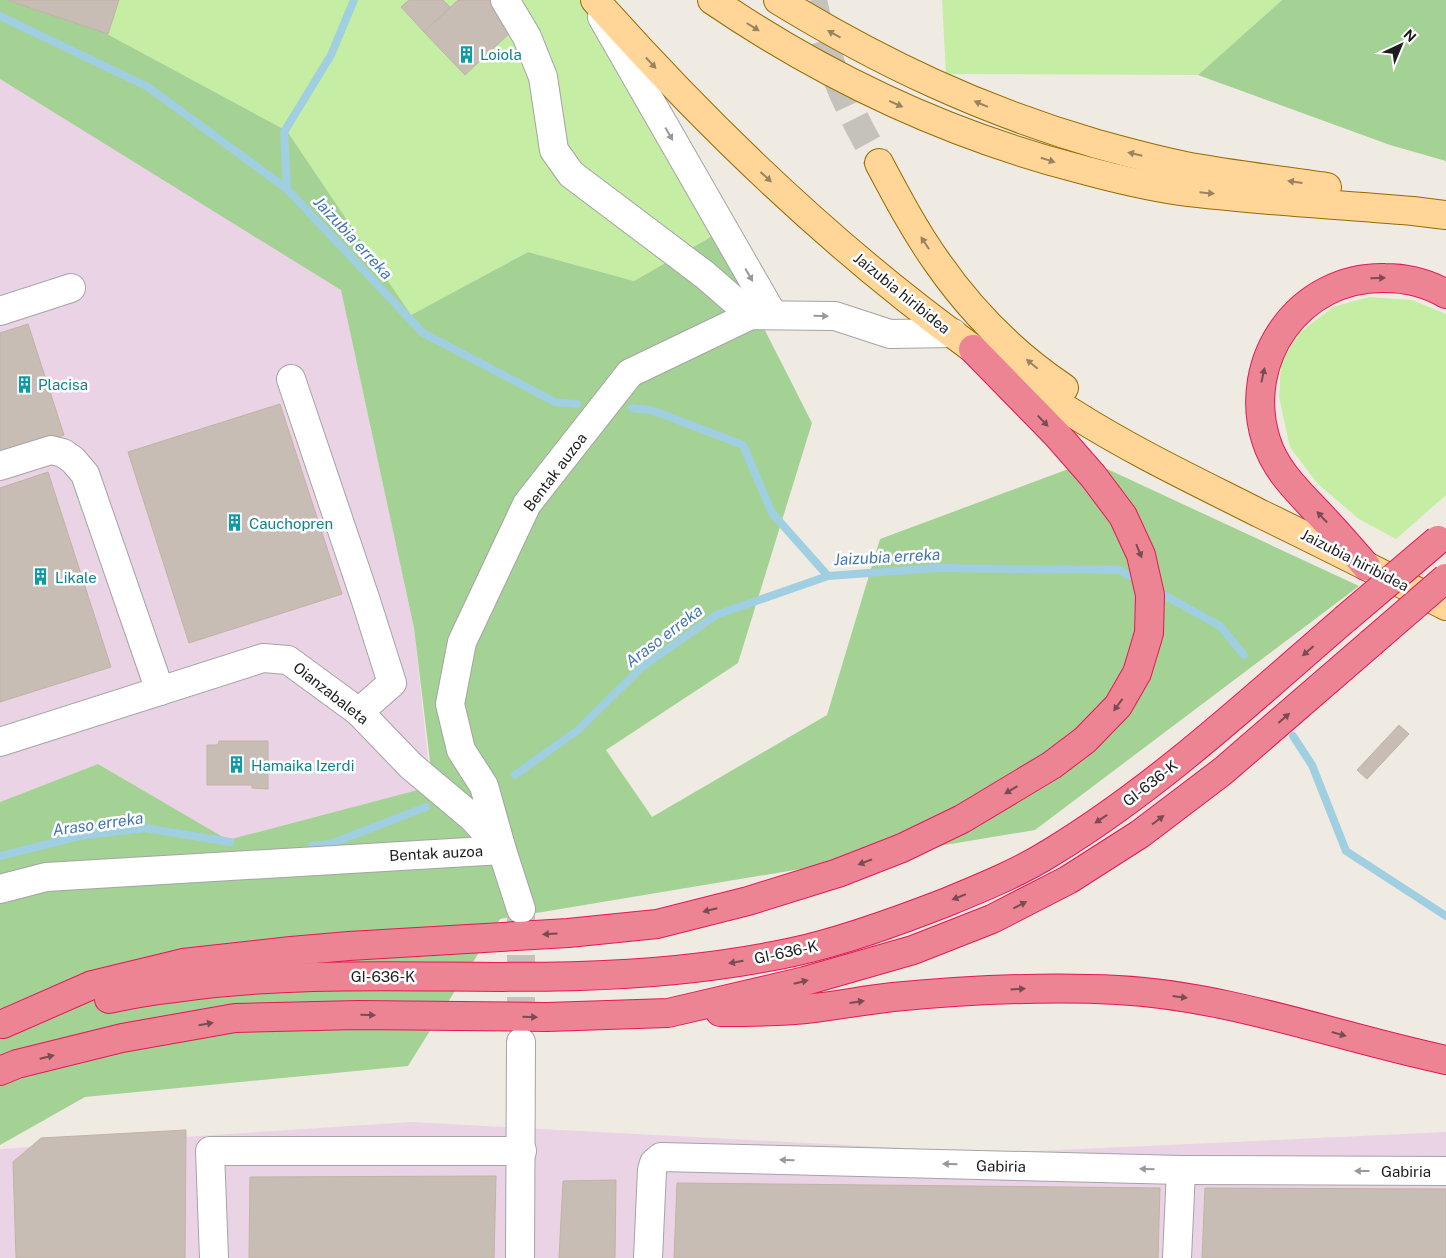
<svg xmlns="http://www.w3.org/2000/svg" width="1446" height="1258" font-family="'Public Sans',sans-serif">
<rect width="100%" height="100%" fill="#efebe2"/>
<g fill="#e9d3e4">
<path d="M0,79L341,289L414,628L431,787L229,841L98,764L0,802Z"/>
<path d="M411,1122L997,1153L1446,1132V1258H0V1149Z"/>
</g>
<g fill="#c5eda4">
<path d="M44,0H582L716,234L634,281L528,252L411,315L287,131Z"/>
<path d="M942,0H1282L1198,75L946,74Z"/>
<path d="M1369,297L1412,300L1446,314V495L1396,539L1359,519L1317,483L1290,447L1279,397L1281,363L1299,333L1333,307Z"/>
</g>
<g fill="#a4d194">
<path d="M0,0H44L287,131L411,315L528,252L634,281L716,234L812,423L738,663L606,750L652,817L827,715L880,539L1090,461L1359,586L1035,830L500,919L408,1066L85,1097L0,1145V802L98,764L228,840L433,786L414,628L341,290L0,79Z"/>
<path d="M1282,0H1446V161L1390,145L1198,75Z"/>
</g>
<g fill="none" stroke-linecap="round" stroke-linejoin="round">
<g stroke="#9fcfe0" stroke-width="8">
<path d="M354,0L331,55L284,132L287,189L423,333L555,402L577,404"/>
<path d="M0,16L148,87L287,189"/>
<path d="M632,408L651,410L743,445L772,513L828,576L936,568L1119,570L1130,576"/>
<path d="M1166,596L1220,626L1244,655"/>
<path d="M1293,736L1312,765L1346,851L1446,916"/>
<path d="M515,775L578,730L642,667L716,615L828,576"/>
<path d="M312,846L330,844L426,807"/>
<path d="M0,856L80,836L145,828L230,842"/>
</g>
</g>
<g fill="#c7bdb5" stroke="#c2b2a3">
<path d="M7,0H119L108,34Z"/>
<path d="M409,0H443L450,7L424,32L401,7Z"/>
<path d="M458,0H491L516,27L465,75L424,32Z"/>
<path d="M28,324L64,435L0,456V333Z"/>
<path d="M280,404L342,594L189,643L128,452Z"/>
<path d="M48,472L111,667L0,702V488Z"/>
<path d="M1399,725L1409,734L1367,779L1357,770Z"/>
<path d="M219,741H268V789L252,788V785H207V745H218Z"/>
<path d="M186,1130L185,1258H16L13,1162L41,1138Z"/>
<path d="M496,1176L494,1258H249L250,1177Z"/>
<path d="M616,1180L615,1258H559L563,1181Z"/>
<path d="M677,1183L1160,1188L1158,1258H674Z"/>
<path d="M1205,1188L1446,1189V1258H1202Z"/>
</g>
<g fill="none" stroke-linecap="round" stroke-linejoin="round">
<path stroke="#c5c2bb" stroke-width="28" stroke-dasharray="28 14" stroke-linecap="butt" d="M521,913V1040"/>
<path stroke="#c5c2bb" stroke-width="28" stroke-dasharray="28 14" stroke-linecap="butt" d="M813,0C825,59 849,112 879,163"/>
<defs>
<g id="minor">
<path d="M505,0L527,37L543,77L554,150L571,174L705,275L751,315"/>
<path d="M602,17L773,315"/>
<path d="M0,311L71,288"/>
<path d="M291,379L366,601L392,683L359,712"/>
<path d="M0,466L51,450L63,453L73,460L85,474L160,691"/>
<path d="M0,742L263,658L288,660L359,712L411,766L473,818L502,850L521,909"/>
<path d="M0,889L46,877L502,850L484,786L461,750L450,704L462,642L527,504L630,373L751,315L835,316L890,334L953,333"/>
<path d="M214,1258L210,1151H522"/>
<path d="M520,1258L521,1042"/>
<path d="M648,1258L652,1170L654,1163L661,1157L1181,1170L1446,1171"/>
<path d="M1177,1258L1181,1170"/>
</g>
<g id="major">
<path d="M595,0C709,128 833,248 972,348C1005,372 1040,393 1074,414C1134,452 1198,482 1261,514C1323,544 1384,575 1446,606"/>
<path d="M712,0C825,77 948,135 1080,169C1113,178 1146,186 1180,191C1257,201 1335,204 1413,211L1446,215"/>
<path d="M778,0C881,63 981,110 1097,144C1126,152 1155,160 1185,166C1232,175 1280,180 1327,187"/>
<path d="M879,163C897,197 915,231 937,262C971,311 1015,355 1064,388"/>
</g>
<g id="highway">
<path d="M1366,566C1353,551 1340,536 1326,521C1303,496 1276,473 1266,440C1241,360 1299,276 1385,278C1406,278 1427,283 1446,294"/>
<path d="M109,999C133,993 157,990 182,987C314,969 447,980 579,976C650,974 723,967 793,952C844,941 898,921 947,902C981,888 1018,873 1050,853C1157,788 1250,701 1345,619"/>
<path d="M720,1012C751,1012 783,1012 814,1008C840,1005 866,1000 893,997C968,990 1043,986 1118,990C1231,996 1337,1037 1446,1060"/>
<path d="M3,1024L92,985L183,963L291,951L349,946L568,933L657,924L748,901L838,873L902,848L962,819L1052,765L1085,740L1118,706L1137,673L1149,633L1150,595L1141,555L1123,516L1093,476L1058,436L973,349"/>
<path d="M0,1071L17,1064L122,1038L235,1018L358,1015L547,1017L668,1013L805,981L913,950L992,919L1068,880L1140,834L1223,771L1371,643"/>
</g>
</defs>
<use href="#minor" stroke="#a4a4a4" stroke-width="30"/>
<use href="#major" stroke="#966a00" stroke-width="30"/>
<use href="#highway" stroke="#e41857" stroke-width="30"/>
<use href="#minor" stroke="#fff" stroke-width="28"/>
<use href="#major" stroke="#ffd697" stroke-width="28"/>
<use href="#highway" stroke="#ec8494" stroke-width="28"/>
<defs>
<g id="highway-bridge">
<path d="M1345,619L1438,540"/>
<path d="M1371,643L1446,578"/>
</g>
</defs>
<use href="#highway-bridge" stroke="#e41857" stroke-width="30" stroke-linecap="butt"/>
<use href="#highway-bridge" stroke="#ec8494" stroke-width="28"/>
</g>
<defs><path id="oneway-solid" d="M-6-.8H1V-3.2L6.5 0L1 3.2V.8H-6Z" transform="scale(1.25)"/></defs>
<g fill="#998360">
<use href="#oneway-solid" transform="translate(753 27) rotate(32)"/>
<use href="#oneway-solid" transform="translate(834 34) rotate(-151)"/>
<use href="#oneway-solid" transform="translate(651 63) rotate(47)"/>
<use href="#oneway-solid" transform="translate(896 104) rotate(24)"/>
<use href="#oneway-solid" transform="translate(981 104) rotate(-157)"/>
<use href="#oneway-solid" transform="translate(1135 154) rotate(-167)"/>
<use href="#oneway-solid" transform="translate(1048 160) rotate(17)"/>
<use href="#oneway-solid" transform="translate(766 177) rotate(42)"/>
<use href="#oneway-solid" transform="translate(1295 182) rotate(-172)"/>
<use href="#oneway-solid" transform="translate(1207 193) rotate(6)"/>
<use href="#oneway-solid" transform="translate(925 243) rotate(-123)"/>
<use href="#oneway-solid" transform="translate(1032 364) rotate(-140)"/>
</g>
<g fill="#999">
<use href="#oneway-solid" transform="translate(669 134) rotate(60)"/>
<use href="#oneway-solid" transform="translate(749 275) rotate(60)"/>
<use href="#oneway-solid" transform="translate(821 316) rotate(1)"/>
<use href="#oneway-solid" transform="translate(787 1160) rotate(-179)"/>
<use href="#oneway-solid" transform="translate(950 1164) rotate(-179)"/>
<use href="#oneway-solid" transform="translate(1147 1169) rotate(-179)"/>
<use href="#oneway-solid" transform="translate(1362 1171) rotate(-180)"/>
</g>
<g fill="#7a4b53">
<use href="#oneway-solid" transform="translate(1378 278) rotate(-2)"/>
<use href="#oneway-solid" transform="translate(1263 375) rotate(-78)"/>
<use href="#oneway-solid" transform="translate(1043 421) rotate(46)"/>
<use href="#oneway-solid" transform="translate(1322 517) rotate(-133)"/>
<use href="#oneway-solid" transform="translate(1139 551) rotate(68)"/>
<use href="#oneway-solid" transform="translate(1308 651) rotate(139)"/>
<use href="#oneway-solid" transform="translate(1118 705) rotate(126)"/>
<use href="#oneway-solid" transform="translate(1284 718) rotate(-41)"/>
<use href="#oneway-solid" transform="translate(1011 790) rotate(149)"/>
<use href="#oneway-solid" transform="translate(1101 819) rotate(146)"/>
<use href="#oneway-solid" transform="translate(1158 820) rotate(-37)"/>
<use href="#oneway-solid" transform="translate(865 862) rotate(159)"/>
<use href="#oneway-solid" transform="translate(959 897) rotate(158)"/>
<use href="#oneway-solid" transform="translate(1020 905) rotate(-27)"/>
<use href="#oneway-solid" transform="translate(710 910) rotate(166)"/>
<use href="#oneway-solid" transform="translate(550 934) rotate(177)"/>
<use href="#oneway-solid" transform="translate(736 962) rotate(170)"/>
<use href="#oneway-solid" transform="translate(801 982) rotate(-14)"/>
<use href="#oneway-solid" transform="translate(1018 989) rotate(-3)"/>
<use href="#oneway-solid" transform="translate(1180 997) rotate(7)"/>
<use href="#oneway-solid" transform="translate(857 1002) rotate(-8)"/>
<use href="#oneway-solid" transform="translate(368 1015) rotate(1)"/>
<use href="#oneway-solid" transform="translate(530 1017) rotate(1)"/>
<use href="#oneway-solid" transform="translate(206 1024) rotate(-10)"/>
<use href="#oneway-solid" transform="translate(1339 1034) rotate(16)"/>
<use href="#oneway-solid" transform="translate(47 1057) rotate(-14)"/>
</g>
<defs>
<symbol id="building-bare" viewBox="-9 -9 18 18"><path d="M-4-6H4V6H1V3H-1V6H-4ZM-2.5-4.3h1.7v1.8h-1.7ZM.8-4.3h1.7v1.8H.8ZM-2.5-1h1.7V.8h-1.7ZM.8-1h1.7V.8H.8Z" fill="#0f9aa8" stroke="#fff" stroke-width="2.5" paint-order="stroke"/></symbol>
</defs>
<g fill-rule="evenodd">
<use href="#building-bare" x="454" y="42" width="25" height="25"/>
<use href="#building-bare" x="12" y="372" width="25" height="25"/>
<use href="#building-bare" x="222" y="510" width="25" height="25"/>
<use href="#building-bare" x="28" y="564" width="25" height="25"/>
<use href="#building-bare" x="224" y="752" width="25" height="25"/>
</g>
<g text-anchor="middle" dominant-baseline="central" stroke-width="5" stroke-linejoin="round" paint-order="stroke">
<g font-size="15" fill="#0d838f" stroke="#fff" text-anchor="start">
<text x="480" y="54">Loiola</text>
<text x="38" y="384">Placisa</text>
<text x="249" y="523">Cauchopren</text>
<text x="55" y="577">Likale</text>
<text x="251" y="765">Hamaika Izerdi</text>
</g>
<g font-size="15" fill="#1d1d1d" stroke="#fff">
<text transform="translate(902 293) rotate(39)">Jaizubia hiribidea</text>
<text transform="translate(555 472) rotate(-53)">Bentak auzoa</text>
<text transform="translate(1355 560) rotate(27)">Jaizubia hiribidea</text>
<text transform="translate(331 693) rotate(38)">Oianzabaleta</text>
<text transform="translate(1150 783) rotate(-38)">GI-636-K</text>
<text transform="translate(436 853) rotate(-3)">Bentak auzoa</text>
<text transform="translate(786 952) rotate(-12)">GI-636-K</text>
<text x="383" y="976">GI-636-K</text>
<text transform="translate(1001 1166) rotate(1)">Gabiria</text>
<text x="1406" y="1171">Gabiria</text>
</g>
<g font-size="16" font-style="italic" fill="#4377b3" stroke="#fff">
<text transform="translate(353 238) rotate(47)">Jaizubia erreka</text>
<text transform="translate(887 557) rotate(-3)">Jaizubia erreka</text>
<text transform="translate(664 636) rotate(-37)">Araso erreka</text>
<text transform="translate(98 824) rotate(-8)">Araso erreka</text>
</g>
</g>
<g transform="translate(1401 45) rotate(44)" stroke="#ffffff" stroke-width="4" paint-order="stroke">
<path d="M0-4L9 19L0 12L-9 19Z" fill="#1d1d1d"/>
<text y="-8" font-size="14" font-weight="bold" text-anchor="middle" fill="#1d1d1d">N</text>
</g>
</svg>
